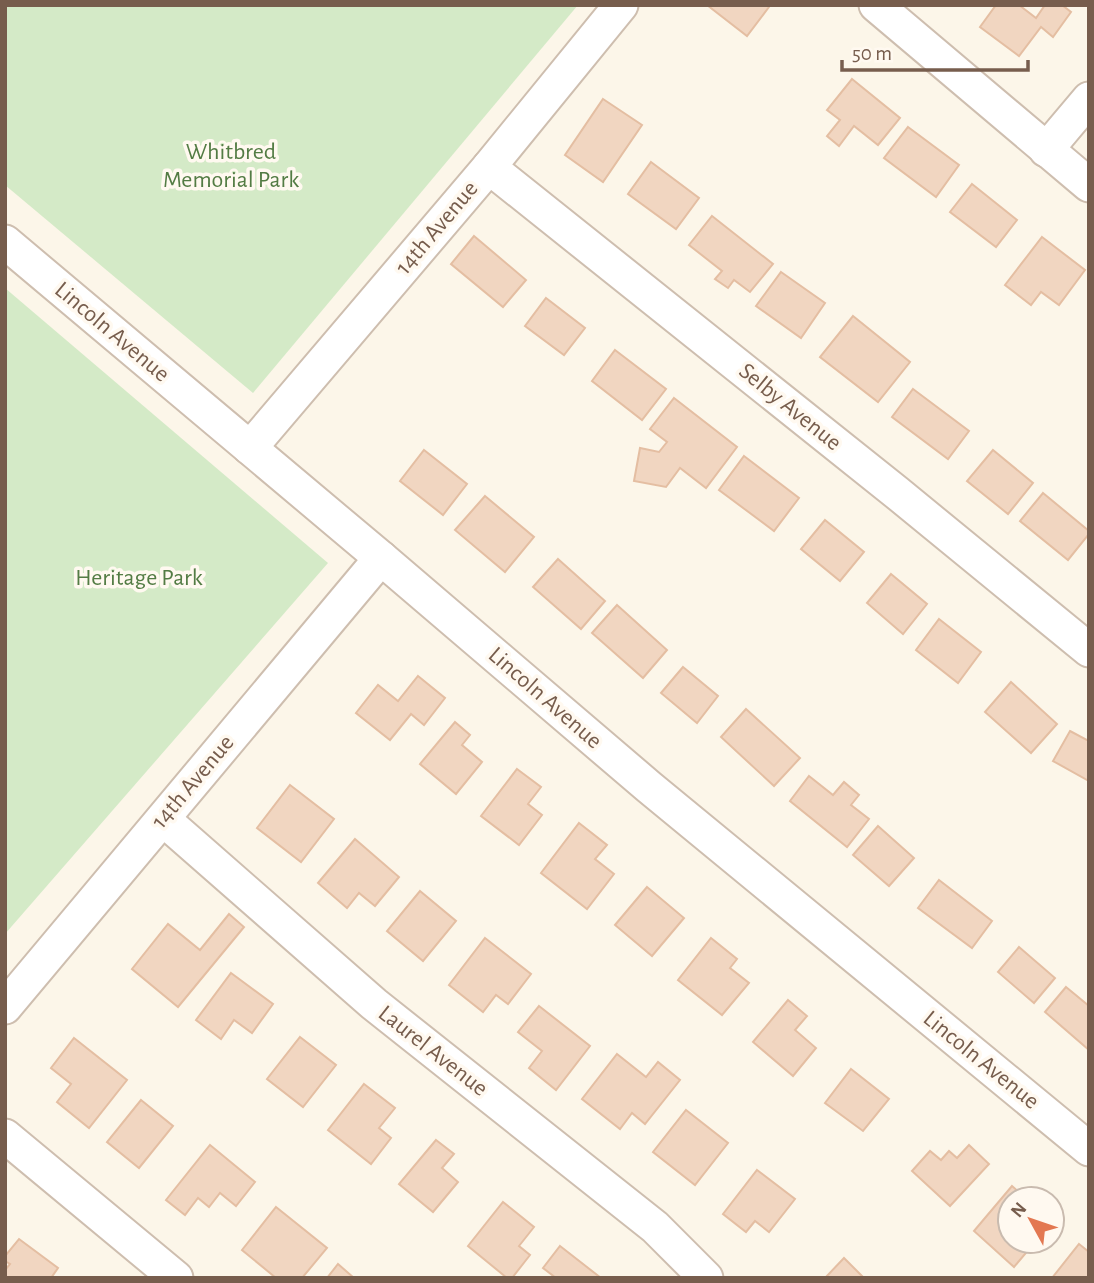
<svg xmlns="http://www.w3.org/2000/svg" width="1094" height="1283" font-family="'Alegreya Sans',sans-serif">
<rect width="100%" height="100%" fill="#fcf6e9"/>
<g fill="#d4eac7">
<path d="M5,5H578L253,393L5,185Z"/>
<path d="M5,288L328,563L5,934Z"/>
</g>
<g fill="#f1d6c1" stroke="#e4bea2" stroke-width="2">
<path d="M707,5H768L769,7L747,36Z"/>
<path d="M996,5H1019L1036,18L1045,5H1062L1071,12L1053,37L1041,27L1019,56L980,27Z"/>
<path d="M852,79L900,118L878,145L854,126L839,146L827,136L840,120L827,110Z"/>
<path d="M603,99L642,125L603,182L565,155Z"/>
<path d="M908,127L959,165L936,197L884,158Z"/>
<path d="M651,162L699,198L676,229L628,194Z"/>
<path d="M972,184L1017,220L996,247L950,212Z"/>
<path d="M712,216L773,264L750,292L734,280L728,288L715,279L722,271L689,245Z"/>
<path d="M474,236L526,280L503,307L451,264Z"/>
<path d="M1042,237L1085,270L1059,305L1041,292L1031,305L1005,285Z"/>
<path d="M781,272L825,303L801,338L756,306Z"/>
<path d="M546,298L585,328L564,355L525,326Z"/>
<path d="M853,316L910,362L878,402L820,357Z"/>
<path d="M615,350L666,389L642,420L592,381Z"/>
<path d="M913,389L969,431L948,459L892,417Z"/>
<path d="M674,398L737,447L706,488L680,468L666,487L634,481L640,448L659,452L667,442L650,429Z"/>
<path d="M424,450L467,484L443,515L400,481Z"/>
<path d="M993,450L1033,483L1008,514L967,481Z"/>
<path d="M744,456L799,498L774,531L719,490Z"/>
<path d="M1043,493L1089,531V534L1068,560L1020,521Z"/>
<path d="M485,496L534,537L505,572L455,530Z"/>
<path d="M825,520L864,552L840,581L801,549Z"/>
<path d="M558,559L605,601L581,629L533,587Z"/>
<path d="M891,574L927,604L903,634L867,603Z"/>
<path d="M617,605L667,650L643,678L592,633Z"/>
<path d="M939,619L981,652L958,683L916,650Z"/>
<path d="M683,667L718,696L697,723L661,693Z"/>
<path d="M418,676L445,698L424,725L411,714L390,740L356,713L378,685L398,701Z"/>
<path d="M1011,682L1057,724L1031,753L985,712Z"/>
<path d="M746,709L800,758L774,786L721,737Z"/>
<path d="M455,722L470,735L462,745L482,762L456,794L420,764Z"/>
<path d="M1070,731L1089,741V781L1053,761Z"/>
<path d="M517,769L541,787L528,804L542,815L519,845L481,816Z"/>
<path d="M809,776L833,795L844,782L859,795L851,805L869,819L847,847L790,801Z"/>
<path d="M290,785L334,819L301,862L257,828Z"/>
<path d="M579,823L607,845L595,859L614,874L587,909L541,873Z"/>
<path d="M878,826L914,858L889,886L853,855Z"/>
<path d="M355,839L399,877L375,906L359,893L347,908L318,883Z"/>
<path d="M939,880L992,921L972,948L918,908Z"/>
<path d="M647,887L684,918L652,956L615,925Z"/>
<path d="M420,891L456,921L423,961L387,931Z"/>
<path d="M229,914L244,927L178,1007L132,969L168,924L200,950Z"/>
<path d="M485,938L531,974L508,1004L496,995L483,1012L449,985Z"/>
<path d="M711,938L737,959L730,968L749,983L722,1015L678,980Z"/>
<path d="M1019,947L1055,978L1034,1003L998,972Z"/>
<path d="M231,973L273,1004L252,1033L234,1020L221,1039L196,1020Z"/>
<path d="M1066,987L1089,1006V1050L1045,1012Z"/>
<path d="M788,1000L807,1016L795,1030L816,1048L793,1076L753,1042Z"/>
<path d="M539,1006L590,1046L556,1090L529,1068L542,1051L518,1032Z"/>
<path d="M300,1037L336,1065L303,1107L267,1079Z"/>
<path d="M74,1038L127,1080L89,1128L57,1102L71,1084L51,1068Z"/>
<path d="M617,1054L646,1077L658,1062L680,1080L645,1124L632,1113L620,1129L582,1099Z"/>
<path d="M851,1069L889,1099L863,1131L825,1103Z"/>
<path d="M364,1084L395,1108L379,1128L391,1138L371,1164L328,1130Z"/>
<path d="M141,1100L173,1126L139,1168L107,1142Z"/>
<path d="M686,1110L728,1143L695,1185L653,1152Z"/>
<path d="M436,1140L454,1154L442,1168L458,1182L433,1212L399,1184Z"/>
<path d="M210,1145L255,1182L236,1206L220,1193L209,1207L198,1198L185,1215L166,1200Z"/>
<path d="M969,1145L989,1164L950,1206L912,1171L930,1151L941,1160L949,1151L957,1158Z"/>
<path d="M757,1170L795,1199L769,1232L755,1221L746,1232L723,1214Z"/>
<path d="M1012,1186L1027,1199H1010V1241H1036L1014,1267L974,1231Z"/>
<path d="M503,1202L534,1227L519,1246L530,1255L512,1278H507L468,1246Z"/>
<path d="M276,1207L327,1248L302,1278H276L242,1250Z"/>
<path d="M19,1239L58,1268L51,1278H5V1270L10,1264L5,1261V1256Z"/>
<path d="M1079,1244L1089,1252V1278H1052Z"/>
<path d="M560,1246L601,1278H556L543,1268Z"/>
<path d="M844,1258L864,1278H825Z"/>
<path d="M338,1264L354,1278H327Z"/>
</g>
<g fill="none" stroke-linecap="round" stroke-linejoin="round">
<defs>
<g id="minor">
<path d="M876,5L1089,185"/>
<path d="M1046,150L1089,99"/>
<path d="M489,167L896,492L1089,650"/>
<path d="M5,242L381,558L649,787L1089,1149"/>
<path d="M250,448L489,167L621,5"/>
<path d="M163,819L374,1004L655,1227L706,1278"/>
<path d="M5,1007L381,558"/>
<path d="M5,1136L176,1278"/>
</g>
</defs>
<use href="#minor" stroke="#cebeaf" stroke-width="37"/>
<use href="#minor" stroke="#fff" stroke-width="33"/>
</g>
<g text-anchor="middle" dominant-baseline="central" stroke-width="7" stroke-linejoin="round" paint-order="stroke">
<g font-size="24" fill="#537c44" stroke="#fff9f0">
<text x="231" y="152">Whitbred<tspan x="231" dy="28">Memorial Park</tspan></text>
<text x="139" y="578">Heritage Park</text>
</g>
<g font-size="24" fill="#775d4d" stroke="#fff9f0">
<text transform="translate(437 228) rotate(-50)">14th Avenue</text>
<text transform="translate(112 332) rotate(40)">Lincoln Avenue</text>
<text transform="translate(790 407) rotate(39)">Selby Avenue</text>
<text transform="translate(545 698) rotate(41)">Lincoln Avenue</text>
<text transform="translate(193 782) rotate(-50)">14th Avenue</text>
<text transform="translate(433 1051) rotate(38)">Laurel Avenue</text>
<text transform="translate(981 1060) rotate(39)">Lincoln Avenue</text>
</g>
</g>
<rect width="1094" height="1283" fill="none" stroke="#775d4d" stroke-width="14"/>
<g transform="translate(1031 1220) rotate(310)"><circle r="33" fill="#fff9f0" stroke="#c9bbaf" stroke-width="2"/>
<path d="M0-5L12 26L0 18L-12 26Z" fill="#e37851"/>
<text y="-10" font-size="19" font-weight="bold" text-anchor="middle" fill="#775d4d">N</text>
</g>
<path d="M842 60v10h186v-10" fill="none" stroke="#775d4d" stroke-width="3.5"/>
<text x="852" y="60" font-size="21" fill="#775d4d" stroke="#fff9f0" stroke-width="5" paint-order="stroke">50 m</text>
</svg>
